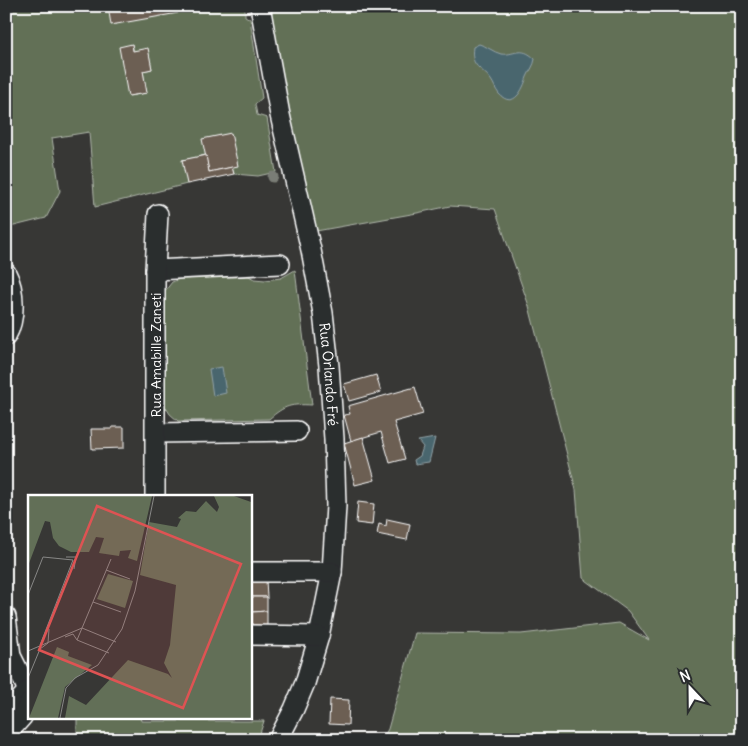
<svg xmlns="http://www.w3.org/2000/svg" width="748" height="746" font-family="Delius,sans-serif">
<rect width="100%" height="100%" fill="#373735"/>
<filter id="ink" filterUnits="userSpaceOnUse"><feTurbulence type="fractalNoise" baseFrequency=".02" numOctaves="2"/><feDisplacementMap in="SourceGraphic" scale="10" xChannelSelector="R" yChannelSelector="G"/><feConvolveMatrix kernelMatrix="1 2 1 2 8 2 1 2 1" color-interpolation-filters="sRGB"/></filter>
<g filter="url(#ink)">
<g fill="#626f57" stroke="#b0b7ab" fill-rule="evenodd">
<path d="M6,6H245V16L250,19L262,98L255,104L257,115L267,118L276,172L258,176L234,174L232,167L206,155L183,160L187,184L95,207L89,132L52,138L60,191L46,218L6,228ZM132,44L134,51L148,49L152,69L143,71L147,93L129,96Z"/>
<path d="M266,6H742V740H382L388,729L415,633L521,634L619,623L649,640L628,611L583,578L576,490L529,306L495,209L450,206L417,213L316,231L294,147Z"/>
<path d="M295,270L312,405C291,404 285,405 269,419L178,421L170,414L165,406V291L172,282L185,277L244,273L254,279L265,280L281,278Z"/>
<path d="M77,717H140L141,721H264L259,736L255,740H77Z"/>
</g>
<g fill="#4a666e" stroke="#92a3a8">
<path d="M479,44C487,46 493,52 501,54C514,56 521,45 535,59C534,66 530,70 527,77C523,89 514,110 499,94C495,89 494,84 491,80C482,67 470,68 473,47Z"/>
<path d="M222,367L226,393L213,396L209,369Z"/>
<path d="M435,438L429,462L415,464L414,460L420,456L423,447L418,441Z"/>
</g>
<g fill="#6c5e52" stroke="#fff">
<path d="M108,6H176L178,13L111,25Z"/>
<path d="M132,44L133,51L148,48L152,69L143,71L147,93L128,96L119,47Z"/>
<path d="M231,133L238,166L209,172L202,139Z"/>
<path d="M206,155L209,172L232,167L234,174L187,184L182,160Z"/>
<path d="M376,375L381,392L349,401L344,384Z"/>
<path d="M415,387L423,414L394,422L405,459L390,463L381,432L351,441L344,415L350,414L348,406Z"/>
<path d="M112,427H124V448L92,449L91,429H112Z"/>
<path d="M363,437L375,480L355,485L344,443Z"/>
<path d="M358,502L374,504L372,525L356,523Z"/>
<path d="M387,519L410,524L407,540L377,534L379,524L386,526Z"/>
<path d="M266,580L267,597H252L251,581Z"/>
<path d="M252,597H267V611L252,612Z"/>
<path d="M267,611V628H252V612Z"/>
<path d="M330,699L349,700L348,725L329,724Z"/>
</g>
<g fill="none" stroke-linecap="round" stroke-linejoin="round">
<defs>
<g id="minor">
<path id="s1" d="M260,6L280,115L311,250L323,313L329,366L334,439L336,506L332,572L319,636L305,683L294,709L278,740"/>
<path d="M155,270L280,264"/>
<path d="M6,273C15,290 16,319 6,336"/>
<path d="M156,433L297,431"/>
<path d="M155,496V270L158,214"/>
<path d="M250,572H332"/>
<path d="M6,617L11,656L25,684L29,697"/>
<path d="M250,635L319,636"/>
<path d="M6,714L29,690"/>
<path d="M6,735L22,717L29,703"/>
</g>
</defs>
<use href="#minor" stroke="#fff" stroke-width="22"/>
<use href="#minor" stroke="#2a2d2e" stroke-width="19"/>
</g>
<circle fill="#7a7d76" cx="273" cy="177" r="5.5"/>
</g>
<g text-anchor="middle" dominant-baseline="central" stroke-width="4" stroke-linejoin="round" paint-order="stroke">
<g font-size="14" fill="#fff" stroke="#2a2d2e">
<text transform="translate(156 355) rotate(-90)">Rua Amabille Zaneti</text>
<text stroke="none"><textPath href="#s1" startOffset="375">Rua Orlando Fré</textPath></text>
</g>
</g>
<g transform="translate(28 495)">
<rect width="224" height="224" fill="#373735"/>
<path d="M0,1H124L109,66L100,63L103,55L92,56L91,61L71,58L76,43L68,42L61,57H43L31,51L25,43L22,27L17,26L0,71ZM186,1H206L223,7L224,223H37L41,201L58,210L100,165L140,179L144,183L136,168L142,150L148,90L112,80L121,27L149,32L153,24L150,23L158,16L168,17L178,6L189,17L191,12ZM80,79L105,86L97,113L69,104ZM29,152L41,157L40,161L64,170L37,192L30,223H1Z" fill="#626f57"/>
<path fill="none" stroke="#878786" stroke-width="1" d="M38,62H48L46,74M78,75L102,84M0,100L15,62L45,65L12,150M65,107L93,117M37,142L45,139L49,145M49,145L83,64M49,145L81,158M0,156L54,133L88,147M0,183L12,154L20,148L21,134M32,223L38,193L47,183L70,170L94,134L107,96L126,1"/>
<path fill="#de5353" fill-opacity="0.15" stroke="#de5353" stroke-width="2.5" d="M69,11L213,69L155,213L11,155Z"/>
<rect width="224" height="224" fill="none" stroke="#fff" stroke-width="2.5"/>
</g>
<rect width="748" height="746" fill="none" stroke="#2a2d2e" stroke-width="25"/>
<rect x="12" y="12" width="723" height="721" fill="none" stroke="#fff" stroke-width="2" filter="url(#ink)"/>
<g transform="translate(690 688) rotate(338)" stroke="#2a2d2e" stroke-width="4" paint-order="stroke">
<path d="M0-4L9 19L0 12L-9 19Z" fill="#ffffff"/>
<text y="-8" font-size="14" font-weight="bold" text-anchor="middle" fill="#ffffff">N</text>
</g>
</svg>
